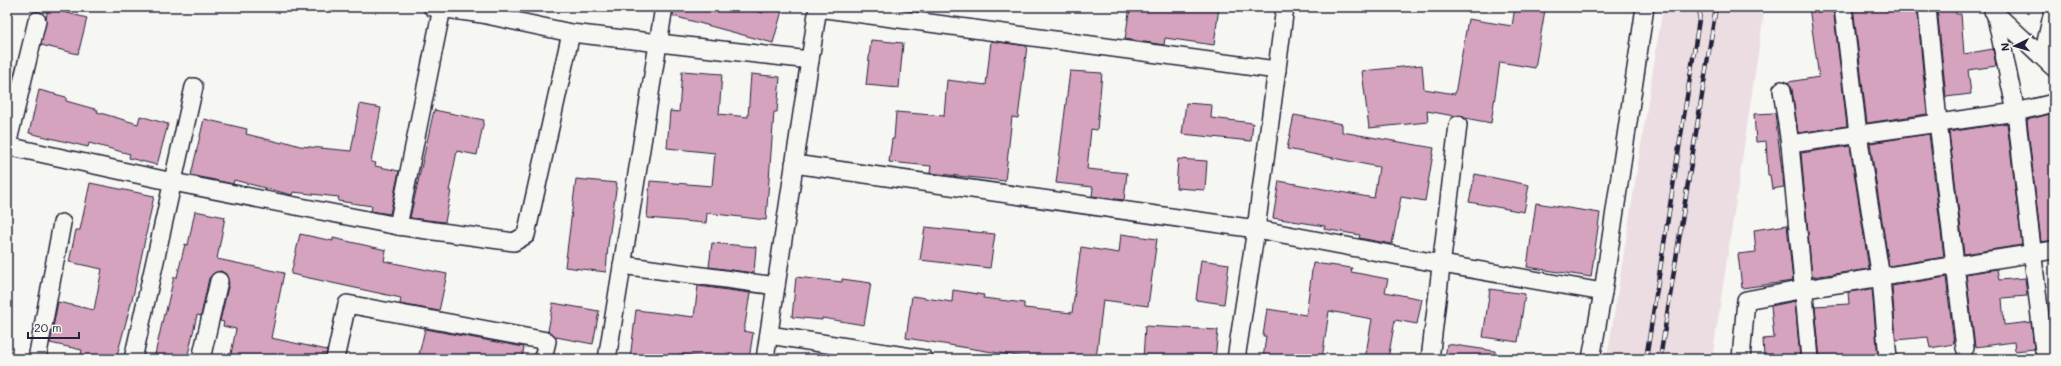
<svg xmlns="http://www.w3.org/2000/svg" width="2061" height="366" font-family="Mali,sans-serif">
<rect width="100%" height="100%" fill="#f6f6f2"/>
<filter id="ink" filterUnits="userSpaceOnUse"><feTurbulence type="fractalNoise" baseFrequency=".025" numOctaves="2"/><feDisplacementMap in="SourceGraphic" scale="8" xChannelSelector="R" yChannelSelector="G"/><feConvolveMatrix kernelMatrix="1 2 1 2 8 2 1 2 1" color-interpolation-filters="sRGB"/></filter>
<g filter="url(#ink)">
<path fill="#ecdde2" d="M1663,7H1765L1712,359H1607Z"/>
<g fill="#d6a3be" stroke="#22223b">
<path d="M674,7H742L763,13L764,7H783L773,43L673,16Z"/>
<path d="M1130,7H1219L1214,45L1165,38L1164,45L1125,39Z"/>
<path d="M1515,7L1545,10L1535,68L1500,62L1491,123L1465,118L1460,115L1454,116L1427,111L1428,122L1369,128L1362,71L1422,65L1424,89L1455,94L1468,19L1512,26Z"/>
<path d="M1809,7H1833L1847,126L1798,133L1792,89L1788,82L1819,77Z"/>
<path d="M1853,7H1917L1927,114L1867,123Z"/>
<path d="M1937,7H1955L1956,14H1961L1964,54L1993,49L1996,66L1968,70L1971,94L1946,97Z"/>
<path d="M48,8L87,18L78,54L41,45Z"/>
<path d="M871,40L903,43L899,88L866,85Z"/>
<path d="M991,41L1027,46L1018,118L1012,117L1005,181L930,173L931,166L889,162L892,139H894L896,112L944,116L947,80L986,85Z"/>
<path d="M682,71L722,74L719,114L748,117L751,74L780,77L777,112H774L766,220L707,213L706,223L647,218L650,181L712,186L715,153L667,148L670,111L679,112Z"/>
<path d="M1070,71L1102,73L1097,130L1091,129L1087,169L1127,173L1124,200L1092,196L1093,187L1056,183Z"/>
<path d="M39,90L66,97V101L98,110L97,112L138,124L140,116L168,124L157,165L129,158L130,154L89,143L88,147L29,133Z"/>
<path d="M1186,103L1212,105L1211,118L1253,123L1251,141L1182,134Z"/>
<path d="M360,104L381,108L371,162L376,163L375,166L399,171L390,214L371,211L372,206L338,201L339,197L293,192L292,195L234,180L233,184L191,175L204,119L247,129L246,134L282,143L283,141L300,146L351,151Z"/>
<path d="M434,110L484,120L477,155L457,151L449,191H451L445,222L410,218Z"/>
<path d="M1775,113L1784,187L1772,189L1770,175H1768L1766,141L1756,142L1754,114Z"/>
<path d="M2054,113V240L2041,242L2027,120Z"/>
<path d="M1294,115L1342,124V132L1434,148L1425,201L1401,197L1392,244L1359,238L1360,235L1324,229L1325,226L1273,218L1279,181L1374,198L1379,167L1287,149Z"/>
<path d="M2007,123L2022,245L1964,254L1949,132Z"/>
<path d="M1929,134L1944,257L1889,266L1870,143Z"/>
<path d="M1850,146L1869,269L1812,277L1801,153Z"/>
<path d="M1178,159L1207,161L1205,190L1176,188Z"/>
<path d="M1475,174L1529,185L1524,212L1469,202Z"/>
<path d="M576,179L617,183L608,245L606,272L565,267Z"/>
<path d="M90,183L154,196L134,292L116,359H80L82,350L50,343L58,302L94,310L102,269L69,262L76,230H80Z"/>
<path d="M1536,203L1600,213L1591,277L1527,267Z"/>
<path d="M195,211L225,217L217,259L284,273L271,338L327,350L325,359H230L236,329L223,326L224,322L220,321L229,283L226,274L221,271L216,272L209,278L201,316L197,315L187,359H154L164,314L165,315L174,277H177L185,244L188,245Z"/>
<path d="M1787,225L1793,281L1742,288L1738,254L1756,252L1754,230Z"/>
<path d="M925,227L995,234L990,268L920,260Z"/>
<path d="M300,234L333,241V238L386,250L384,261L447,274L439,311L400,304L401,298L291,274Z"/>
<path d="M1121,234L1157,239L1148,306L1103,300L1096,359H1036L906,338L912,296L952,302L953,290L984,295L983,298L1024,303V308L1072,313L1081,247L1119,253Z"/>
<path d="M712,243L756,247L754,273L709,267Z"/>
<path d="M1201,260L1229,264L1224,304L1196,300Z"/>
<path d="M1313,263L1352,268L1351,272L1388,279L1385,292L1422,299L1417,324L1395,320L1388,359H1365L1372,319L1329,311L1322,359H1263L1266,336H1263L1267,309L1306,315Z"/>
<path d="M1997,269L1999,280L2025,278L2027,296L2002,298L2004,325L2031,322L2034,349L2015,351L2014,342L1975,347L1966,274Z"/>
<path d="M796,277L842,282V279L871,283L864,325L822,318V320L792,317Z"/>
<path d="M1946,277L1954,344L1930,348L1928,337L1896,340L1892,286Z"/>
<path d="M698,286L750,293L744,331L753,333L749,359H713L679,354V359H630L636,310L694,317Z"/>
<path d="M1490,289L1525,294L1518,342L1483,337Z"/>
<path d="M1872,289L1878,359H1820L1815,306L1849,304L1848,292Z"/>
<path d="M1795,301L1800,359H1786L1785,355L1764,357L1763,339L1774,338L1771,306Z"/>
<path d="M553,303L599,311L593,344L556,337L548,331Z"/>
<path d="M1145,326L1218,330L1215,359H1143Z"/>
<path d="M425,329L524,347L522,359H418Z"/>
<path d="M1447,344L1495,351L1494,359H1445Z"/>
</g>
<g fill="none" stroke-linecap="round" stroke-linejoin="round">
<defs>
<g id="minor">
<path d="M432,7L482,14L571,33L810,60"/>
<path d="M1843,7L1858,134L1881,278L1888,359"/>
<path d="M1927,7L1938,122L1965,348"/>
<path d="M1994,7L2016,112L2044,351"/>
<path d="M818,8L1277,70"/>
<path d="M1993,11L2054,68"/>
<path d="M2043,55L2054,7"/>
<path d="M1782,90L1790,144L1810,359"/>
<path d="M1790,144L2016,112L2054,103"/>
<path d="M7,145L37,21"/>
<path d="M7,146L173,182L398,226L514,242L526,235L571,33"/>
<path d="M794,164L1256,229L1442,264L1603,292"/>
<path d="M398,226L442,8"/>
<path d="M622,265L776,286"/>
<path d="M769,335L924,359"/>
<path d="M37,359L62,223"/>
<path d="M133,359L194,87"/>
<path d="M201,359L219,281"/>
<path d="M335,359L347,304L547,341L543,359"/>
<path d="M607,359L664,7"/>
<path d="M765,359L818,7"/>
<path d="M1236,359L1256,229L1285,7"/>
<path d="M1430,359L1458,125"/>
<path d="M1591,359L1603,292L1645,7"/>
<path d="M1741,359L1746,300L1805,289L2054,250"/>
</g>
</defs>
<use href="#minor" stroke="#22223b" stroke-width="20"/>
<use href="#minor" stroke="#f6f6f2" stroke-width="17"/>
<defs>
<g id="rail">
<path d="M1646,359L1701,7"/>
<path d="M1660,359L1716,7"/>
</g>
</defs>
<use href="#rail" stroke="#22223b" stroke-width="4.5"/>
<use href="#rail" stroke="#f6f6f2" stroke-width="3" stroke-dasharray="9" stroke-linecap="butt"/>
</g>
</g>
<rect width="2061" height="366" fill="none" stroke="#f6f6f2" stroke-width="24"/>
<rect x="12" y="12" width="2037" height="342" fill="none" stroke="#22223b" stroke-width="1.5" filter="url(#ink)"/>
<g transform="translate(2015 46) rotate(265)" stroke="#f6f6f2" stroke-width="3" paint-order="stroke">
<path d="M0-3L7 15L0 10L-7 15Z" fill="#22223b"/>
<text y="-6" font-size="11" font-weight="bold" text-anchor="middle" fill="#22223b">N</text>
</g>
<path d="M28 332v6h51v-6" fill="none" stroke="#22223b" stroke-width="2"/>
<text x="34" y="332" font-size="12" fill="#22223b" stroke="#f6f6f2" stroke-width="3" paint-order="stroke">20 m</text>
</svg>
